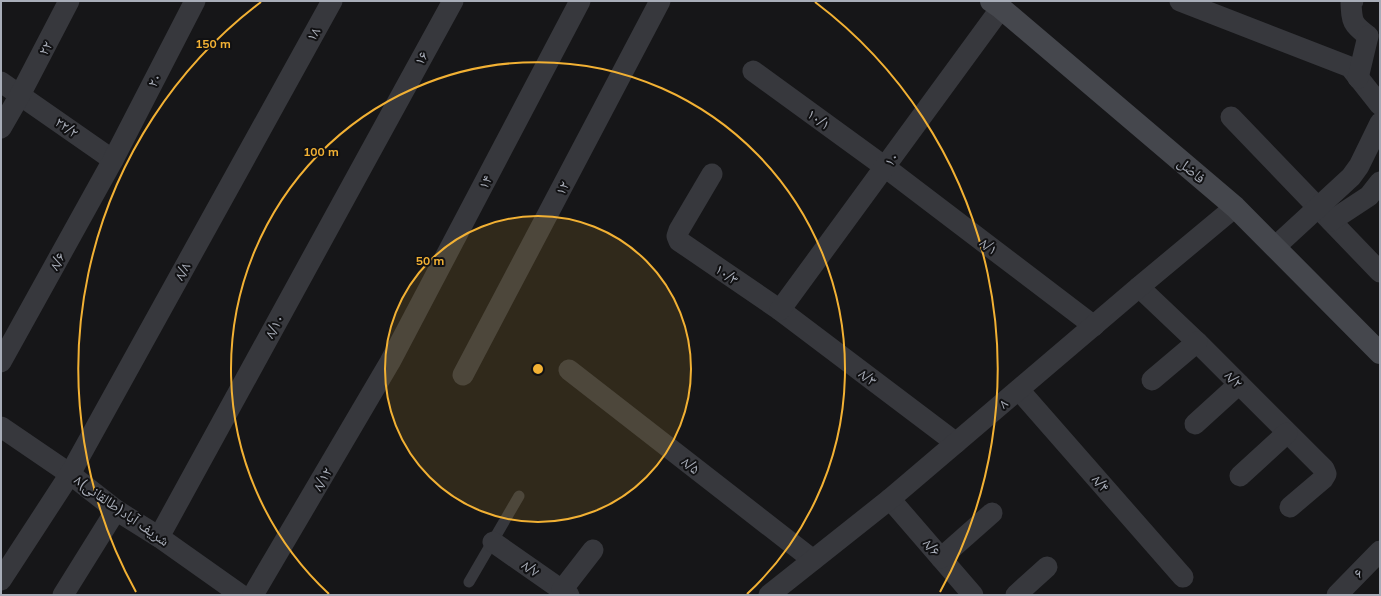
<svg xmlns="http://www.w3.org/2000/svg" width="1381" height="596" font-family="Mulish,'Noto Naskh Arabic',sans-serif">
<rect width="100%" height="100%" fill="#161618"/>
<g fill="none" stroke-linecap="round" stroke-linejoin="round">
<path stroke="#37383d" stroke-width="11" d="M469,582L519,496"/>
<g stroke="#37383d" stroke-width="21">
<path d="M1180,1L1350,67L1380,105"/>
<path d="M1353,1L1351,3C1352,22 1352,24 1368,36"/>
<path d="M753,71L885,167L1094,326"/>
<path d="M1358,78L1368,36"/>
<path d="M1,82L113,160"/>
<path d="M1231,117L1380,272"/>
<path d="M1,128L20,95L69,1"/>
<path d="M712,174L679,230L677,236L679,241L780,310L956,443"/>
<path d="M1331,221L1369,196L1380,182"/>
<path d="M1275,247L1351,177L1359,166L1380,123"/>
<path d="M1139,287L1197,342L1324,469L1326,474L1323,479L1290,507"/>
<path d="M780,310L1001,8L999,1"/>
<path d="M1,362L113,160L195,1"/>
<path d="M569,370L813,560"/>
<path d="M463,375L660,1"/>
<path d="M1152,380L1197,342"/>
<path d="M1019,390L1183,577"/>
<path d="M1195,424L1239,384"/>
<path d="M1,427L70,474L116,510L159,537L241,595"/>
<path d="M1240,476L1287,433"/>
<path d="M890,499L973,595"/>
<path d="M159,537L453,1"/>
<path d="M493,542L569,595"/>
<path d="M941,558L992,513"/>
<path d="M1,580L70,474L332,1"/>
<path d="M562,590L593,550"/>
<path d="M63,595L116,510"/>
<path d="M253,595L390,362L580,1"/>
<path d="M769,595L890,499L1139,287L1235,207"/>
<path d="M1016,595L1047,567"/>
<path d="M1337,595L1380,551"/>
</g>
<path stroke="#45474d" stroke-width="22" d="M991,1L1001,8L1235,207L1380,353"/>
</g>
<circle cx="538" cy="369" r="153" fill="#f2b134" fill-opacity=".12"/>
<g fill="none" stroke="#f2b134" stroke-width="2">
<circle cx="538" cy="369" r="153"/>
<path d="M329 594A307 307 0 1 1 747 594"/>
<path d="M136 592A460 460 0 0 1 261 2M815 2A460 460 0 0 1 940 592"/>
</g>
<g text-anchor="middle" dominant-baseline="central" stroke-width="4" stroke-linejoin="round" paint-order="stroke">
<g font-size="15" fill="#a8adb8" stroke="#111113">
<text transform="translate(313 34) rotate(-61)">۱۸</text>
<text transform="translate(45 48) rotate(-63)">۲۲</text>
<text transform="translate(421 58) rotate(-61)">۱۶</text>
<text transform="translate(154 80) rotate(-63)">۲۰</text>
<text transform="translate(819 119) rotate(36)">۱۰/۱</text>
<text transform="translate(67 127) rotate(35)">۲۲/۲</text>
<text transform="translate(891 159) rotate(-54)">۱۰</text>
<text transform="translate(1192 170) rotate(41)">فاضل</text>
<text transform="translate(485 182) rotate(-62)">۱۴</text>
<text transform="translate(562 188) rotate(-62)">۱۲</text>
<text transform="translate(989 246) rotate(37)">۸/۱</text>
<text transform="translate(57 261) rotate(-61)">۸/۶</text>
<text transform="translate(182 271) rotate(-61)">۸/۸</text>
<text transform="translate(727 274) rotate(35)">۱۰/۳</text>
<text transform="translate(274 326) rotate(-61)">۸/۱۰</text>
<text transform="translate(868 377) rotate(37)">۸/۳</text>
<text transform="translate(1234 379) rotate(45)">۸/۲</text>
<text transform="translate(1003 403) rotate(-40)">۸</text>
<text transform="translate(691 465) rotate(38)">۸/۵</text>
<text transform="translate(322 479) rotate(-60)">۸/۱۲</text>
<text transform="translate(1101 483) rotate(49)">۸/۴</text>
<text transform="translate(122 510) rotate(35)">۸شریف آباد(طالقانی)</text>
<text transform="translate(932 547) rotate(49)">۸/۶</text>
<text transform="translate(531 568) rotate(35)">۸/۷</text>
<text transform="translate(1358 573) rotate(-45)">۶</text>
</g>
</g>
<circle cx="538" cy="369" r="6" fill="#f2b134" stroke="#111113" stroke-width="2"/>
<g font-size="12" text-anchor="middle" font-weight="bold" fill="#f2b134" stroke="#111113" stroke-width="4" stroke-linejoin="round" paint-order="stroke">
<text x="213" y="48">150 m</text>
<text x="321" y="156">100 m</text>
<text x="430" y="265">50 m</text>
</g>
<rect width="1381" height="596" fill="none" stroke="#a8adb8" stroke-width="4"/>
</svg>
